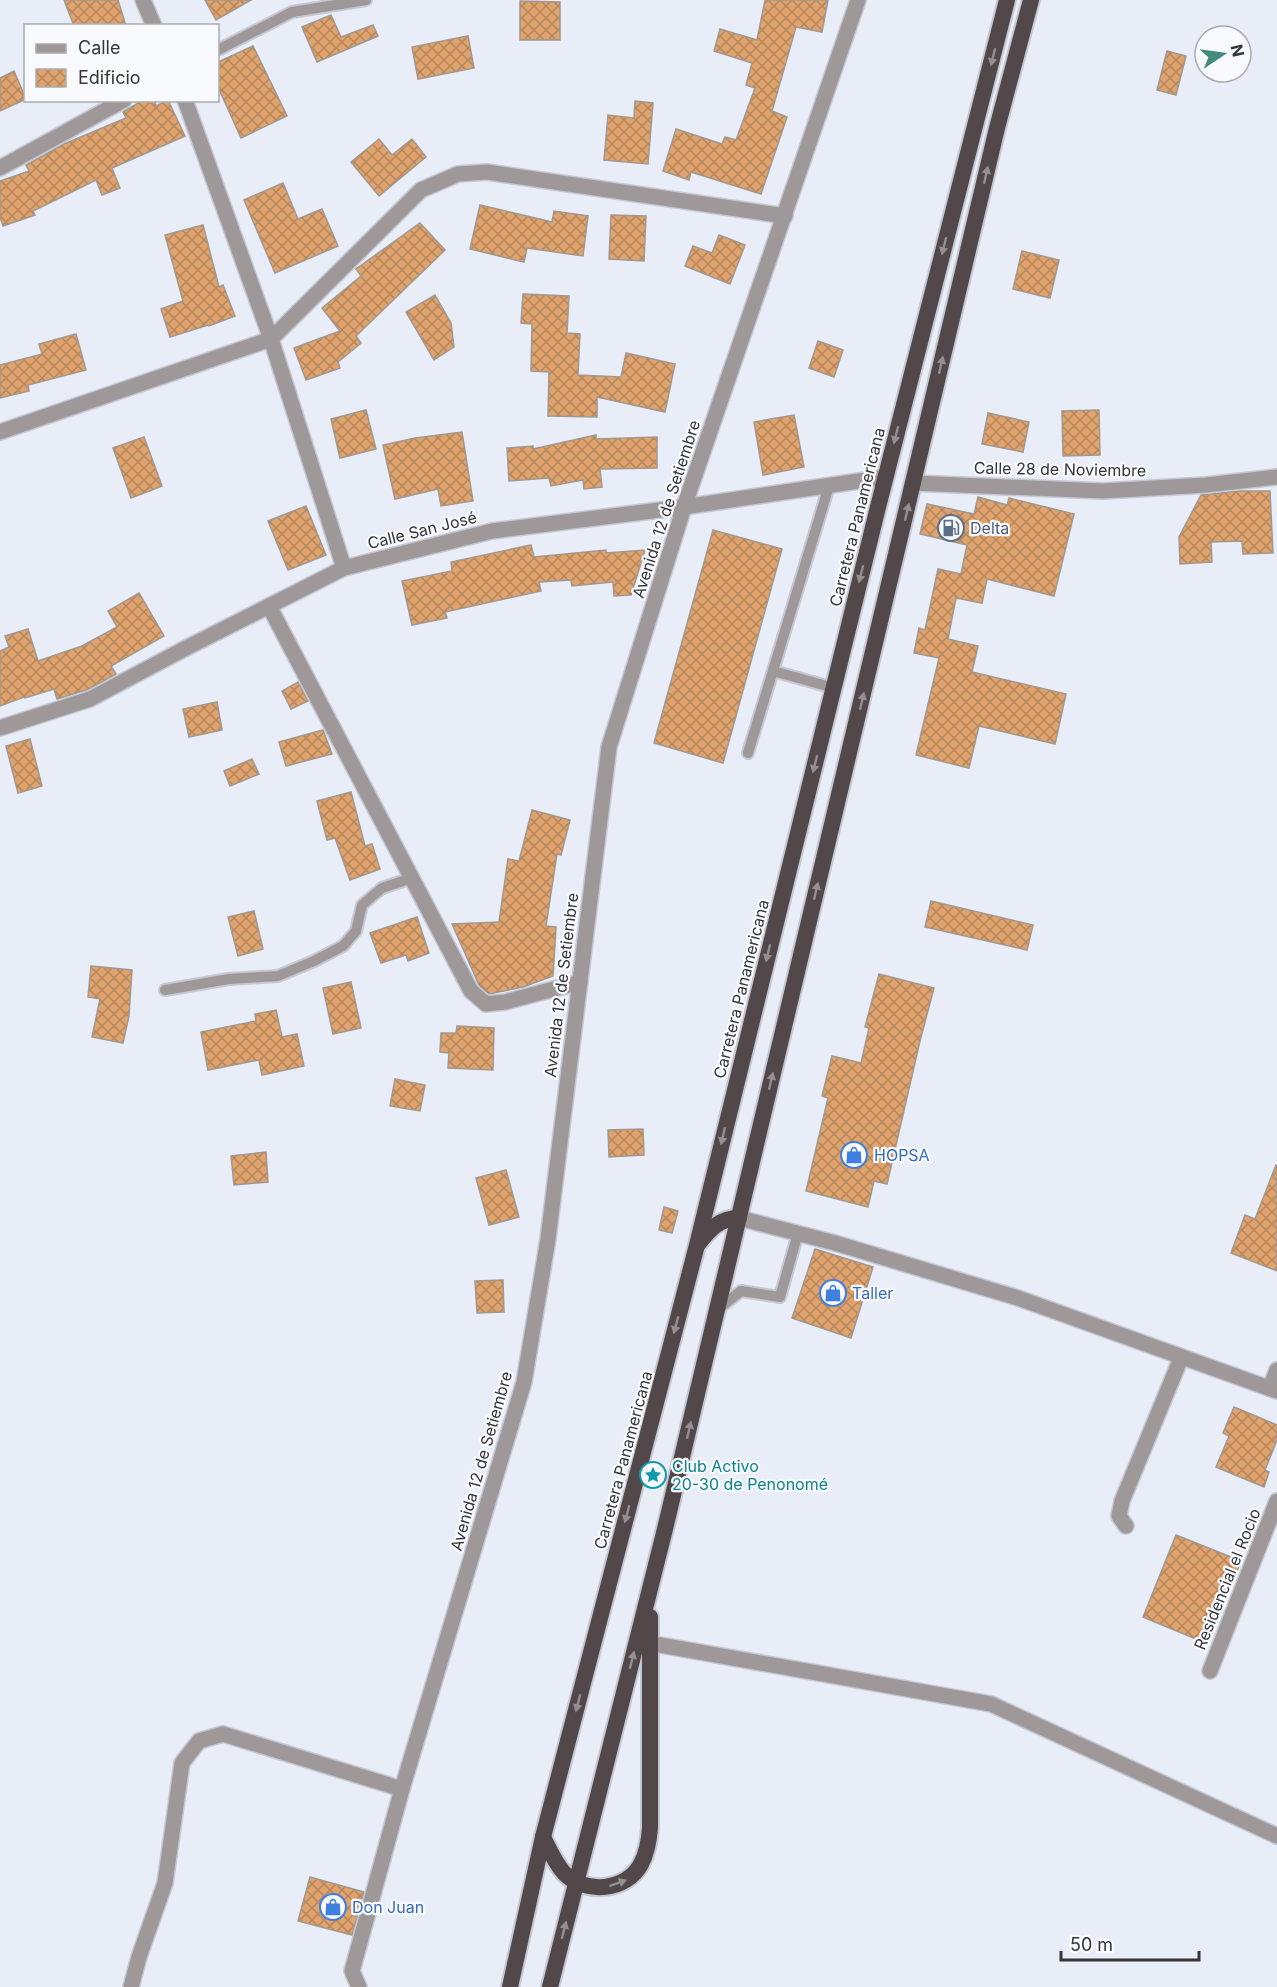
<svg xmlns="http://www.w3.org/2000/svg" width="1277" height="1987" font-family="Inter,sans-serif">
<defs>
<pattern id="building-cross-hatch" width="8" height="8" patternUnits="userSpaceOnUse" patternTransform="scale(1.5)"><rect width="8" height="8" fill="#e0a36e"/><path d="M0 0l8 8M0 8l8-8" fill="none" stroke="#b6865b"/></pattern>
</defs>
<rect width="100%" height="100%" fill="#e8edf7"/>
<g fill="url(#building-cross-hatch)" stroke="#a19891" stroke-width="1.5">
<path d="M64,0H118L126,26H74Z"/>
<path d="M205,0H251L216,20Z"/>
<path d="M765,0H828L822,32L796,27L772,111L787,117L761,194L691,172L689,180L663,171L676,129L722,144L725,137L736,140L755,88L746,85L752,63L714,51L720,29L757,40Z"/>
<path d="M520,1L560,2V40H520Z"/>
<path d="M331,15L341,37L373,25L378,36L317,62L302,27Z"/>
<path d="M468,36L474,68L418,79L412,47Z"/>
<path d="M253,46L287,116L241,138L218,87V62Z"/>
<path d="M1167,51L1186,56L1176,95L1157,90Z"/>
<path d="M14,71L26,99L0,111V78Z"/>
<path d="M143,100H154L156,106L168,100L185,136L112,168L120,188L102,195L96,180L33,211L35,215L3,226L0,217V181L29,171L26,165L64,144L126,118L123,112Z"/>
<path d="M635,101L653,103L648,164L604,160L608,115L634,118Z"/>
<path d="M379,139L392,155L412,139L426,157L379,196L351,162Z"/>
<path d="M283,183L298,219L322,209L338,246L275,273L244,200Z"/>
<path d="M480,205L552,222L554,211L588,216L583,256L527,248L524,262L470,249Z"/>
<path d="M611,215L646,216L644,261L609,259Z"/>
<path d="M420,223L445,250L356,336L361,343L338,362L340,368L306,380L294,348L340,331L322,308L361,276L356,269Z"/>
<path d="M203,225L219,287L223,285L235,316L209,326L208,325L170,337L161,309L183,301L165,235Z"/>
<path d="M719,235L745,245L730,284L685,266L693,246L712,253Z"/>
<path d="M1022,251L1059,260L1050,298L1013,289Z"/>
<path d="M523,294L569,296L567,333L580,334L578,375L621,377L626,353L675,364L665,412L597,397V417L548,416L549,372L531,371L532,324L521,323Z"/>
<path d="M435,295L451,323L454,347L434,360L406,312Z"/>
<path d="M76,334L86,370L28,385L29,391L0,398V365L42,354L39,344Z"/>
<path d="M818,341L843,350L834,377L809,368Z"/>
<path d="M366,410L376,449L340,458L331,419Z"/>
<path d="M1099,410L1100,455L1063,456L1062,411Z"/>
<path d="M988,413L1029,422L1023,452L982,444Z"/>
<path d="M794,415L804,467L763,475L754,422Z"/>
<path d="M462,432L473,501L441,506L438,489L395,499L383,445L415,438Z"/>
<path d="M596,435V439L657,437V468L600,469L602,487L584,489L583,480L551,486L549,478L509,481L507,448L533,446V449Z"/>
<path d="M144,437L162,486L131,498L113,448Z"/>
<path d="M1240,491H1270L1273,553L1243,554L1242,541L1211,542L1212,562L1180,564L1179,537L1201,495Z"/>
<path d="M978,497L1007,505L1009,498L1074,514L1054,596L987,579L982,603L956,598L948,639L978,646L972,672L1066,694L1055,744L979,726L969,768L916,755L939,658L914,653L919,628L925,630L938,569L961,574L967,545L920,534L927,504L974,514Z"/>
<path d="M306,506L326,555L288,570L268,521Z"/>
<path d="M713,530L782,549L723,763L654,743Z"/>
<path d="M531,545L534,557L606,550V553L645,550L631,595L614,596L613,582L572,586L571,580L539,582L541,591L445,612L447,618L412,625L402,581L452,571L451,562Z"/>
<path d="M139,593L164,636L111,666L116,674L89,689L57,699L54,689L25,698L24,697L0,706V651L9,647L5,636L28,629L38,661L82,646L117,627L108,611Z"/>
<path d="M298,682L308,701L291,709L282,691Z"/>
<path d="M217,702L222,730L189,737L183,709Z"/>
<path d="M323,730L332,754L286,766L279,742Z"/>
<path d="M30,739L42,786L18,793L6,746Z"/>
<path d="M252,759L259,774L230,786L224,771Z"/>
<path d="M351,792L365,846L372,844L380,869L350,880L335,838L327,840L317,801Z"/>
<path d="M532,810L570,820L561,855L557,854L546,926L556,927L553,976L523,987L489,994L479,985L452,924L499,922L508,859L519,861Z"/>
<path d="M931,901L1033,925L1027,950L925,927Z"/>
<path d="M254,911L263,949L238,956L228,917Z"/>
<path d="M417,917L429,953L408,961L406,955L381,963L370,933Z"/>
<path d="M91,966L132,970L129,1016L123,1043L92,1037L100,999L88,997Z"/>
<path d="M879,974L934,988L920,1041L887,1184L874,1181L868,1207L806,1191L828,1098L822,1096L832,1056L861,1063L869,1028L865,1027Z"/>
<path d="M351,982L361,1028L333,1034L323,988Z"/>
<path d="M276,1010L282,1037L297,1034L304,1066L262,1075L259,1060L208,1070L201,1032L256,1021L255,1014Z"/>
<path d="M457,1026L494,1028L493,1070L448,1068L449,1053L440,1052L441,1033H456Z"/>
<path d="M395,1079L425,1085L420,1111L390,1106Z"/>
<path d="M643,1129L644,1155L609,1157L608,1130Z"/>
<path d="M266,1152L268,1182L234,1185L231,1156Z"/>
<path d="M1276,1165L1277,1166V1271L1231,1253L1245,1215L1255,1219Z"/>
<path d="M506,1170L519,1217L489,1225L476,1178Z"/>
<path d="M664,1207L678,1211L672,1233L659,1230Z"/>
<path d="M815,1249L873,1267L851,1338L792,1318Z"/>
<path d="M503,1280L504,1312L477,1313L475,1281Z"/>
<path d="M1234,1407L1277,1425V1440L1265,1470L1269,1472L1264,1487L1216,1467L1229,1436L1223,1433Z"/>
<path d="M1176,1535L1241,1561L1208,1644L1143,1617Z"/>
<path d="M310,1877L364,1892L352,1935L298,1921Z"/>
</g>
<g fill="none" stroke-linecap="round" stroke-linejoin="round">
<defs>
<g id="service">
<path d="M218,50L292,12L366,0"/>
<path d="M773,671L834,688"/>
<path d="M748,753L829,486"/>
<path d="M165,990L229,979L278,976L314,961L343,946L356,931L362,905L382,888L412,878"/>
<path d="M717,1310L741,1291L780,1297L798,1233"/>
</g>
<g id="minor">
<path d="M143,0L154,26"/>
<path d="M185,100L271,339L344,568"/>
<path d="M0,168L124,100"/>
<path d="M0,432L271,339L421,190L458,174L487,172L785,216"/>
<path d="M269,606L471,991L486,1004L505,1002L580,982"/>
<path d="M0,728L90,699L186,648L344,568L492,531L684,507L886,477"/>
<path d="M739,1218L835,1243L1018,1298L1277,1391"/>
<path d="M1270,1388L1277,1370"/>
<path d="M1126,1526L1119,1516L1122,1501L1181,1358"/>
<path d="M649,1643L991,1704L1277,1836"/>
<path d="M1210,1671L1277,1501"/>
<path d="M131,1987L139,1957L165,1883L182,1763L199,1741L223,1734L402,1789"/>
<path d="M359,1987L352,1971L402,1789L524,1382L548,1239L609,747L684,507L858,0"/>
</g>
<path id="tertiary" d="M913,483L1103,491L1206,485L1277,477"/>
<g id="trunk">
<path d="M699,1243C710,1229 720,1218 739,1218"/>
<path d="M543,1837C549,1849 555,1863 564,1873C585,1895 627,1891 641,1864C647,1853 649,1841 650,1828V1617"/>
<path d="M510,1987L543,1837L697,1245L877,511L1007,0"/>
<path d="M550,1987L665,1529L997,128L1031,0"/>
</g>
</defs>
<use href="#service" stroke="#c4c8d1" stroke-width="14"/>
<use href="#minor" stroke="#c4c8d1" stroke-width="18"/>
<use href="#tertiary" stroke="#c4c8d1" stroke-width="18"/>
<use href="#trunk" stroke="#c4c8d1" stroke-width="20"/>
<use href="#service" stroke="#9e9899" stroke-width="10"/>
<use href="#minor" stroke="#9e9899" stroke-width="15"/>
<use href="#tertiary" stroke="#9e9899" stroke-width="15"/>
<use href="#trunk" stroke="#52484a" stroke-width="16"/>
</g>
<defs><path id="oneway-solid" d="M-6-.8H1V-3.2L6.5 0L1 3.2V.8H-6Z" transform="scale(1.5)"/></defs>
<g fill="#948f92">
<use href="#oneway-solid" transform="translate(993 57) rotate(104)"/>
<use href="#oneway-solid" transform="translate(986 175) rotate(-77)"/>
<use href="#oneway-solid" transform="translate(944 246) rotate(104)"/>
<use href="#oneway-solid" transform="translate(941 365) rotate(-77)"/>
<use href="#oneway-solid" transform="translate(896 435) rotate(104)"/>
<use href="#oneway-solid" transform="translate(907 512) rotate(-77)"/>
<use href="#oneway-solid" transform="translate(861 574) rotate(104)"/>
<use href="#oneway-solid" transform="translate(862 701) rotate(-77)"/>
<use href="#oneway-solid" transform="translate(815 764) rotate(104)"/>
<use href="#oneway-solid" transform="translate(816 891) rotate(-77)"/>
<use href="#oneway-solid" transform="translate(768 953) rotate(104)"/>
<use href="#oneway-solid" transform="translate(771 1081) rotate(-77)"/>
<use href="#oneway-solid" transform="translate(723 1136) rotate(103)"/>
<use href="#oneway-solid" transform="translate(676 1325) rotate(105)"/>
<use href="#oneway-solid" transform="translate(689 1430) rotate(-77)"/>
<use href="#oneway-solid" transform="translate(627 1514) rotate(105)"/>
<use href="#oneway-solid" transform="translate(632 1660) rotate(-76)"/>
<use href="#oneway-solid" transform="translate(578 1703) rotate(105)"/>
<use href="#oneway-solid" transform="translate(618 1883) rotate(-20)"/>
<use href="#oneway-solid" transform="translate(564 1930) rotate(-76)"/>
</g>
<defs>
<symbol id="fuel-ring" viewBox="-11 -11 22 22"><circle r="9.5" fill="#f8fafe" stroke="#5c6f8a" stroke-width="1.5"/><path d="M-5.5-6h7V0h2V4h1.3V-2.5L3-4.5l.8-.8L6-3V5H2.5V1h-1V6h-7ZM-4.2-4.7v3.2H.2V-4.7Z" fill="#5c6f8a"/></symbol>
<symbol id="shop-ring" viewBox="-11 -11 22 22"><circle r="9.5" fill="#f8fafe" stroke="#3f7fe0" stroke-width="1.5"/><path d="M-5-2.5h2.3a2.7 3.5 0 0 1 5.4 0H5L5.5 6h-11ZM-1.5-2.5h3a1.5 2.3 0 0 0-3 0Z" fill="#3f7fe0"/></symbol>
<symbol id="sight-ring" viewBox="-11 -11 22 22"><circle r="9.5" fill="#f8fafe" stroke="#0f9aa8" stroke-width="1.5"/><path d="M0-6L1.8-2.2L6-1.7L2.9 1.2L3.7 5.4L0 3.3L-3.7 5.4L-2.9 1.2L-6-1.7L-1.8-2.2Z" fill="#0f9aa8"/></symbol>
</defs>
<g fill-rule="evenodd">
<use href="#fuel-ring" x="936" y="513" width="30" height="30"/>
<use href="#shop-ring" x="839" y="1140" width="30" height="30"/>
<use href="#shop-ring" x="818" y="1278" width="30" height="30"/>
<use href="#sight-ring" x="638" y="1460" width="30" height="30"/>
<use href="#shop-ring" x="318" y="1892" width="30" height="30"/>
</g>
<g text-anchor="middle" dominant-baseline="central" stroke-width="4.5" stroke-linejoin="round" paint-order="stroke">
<g font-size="16" fill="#34363a" stroke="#f8fafe">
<text transform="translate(1060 469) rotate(1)">Calle 28 de Noviembre</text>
<text transform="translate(666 509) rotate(-72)">Avenida 12 de Setiembre</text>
<text transform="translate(857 517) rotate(-76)">Carretera Panamericana</text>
<text transform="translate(422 530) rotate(-14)">Calle San José</text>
<text transform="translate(561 985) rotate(-83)">Avenida 12 de Setiembre</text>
<text transform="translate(741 989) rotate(-76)">Carretera Panamericana</text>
<text transform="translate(623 1460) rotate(-75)">Carretera Panamericana</text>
<text transform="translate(481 1461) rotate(-74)">Avenida 12 de Setiembre</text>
<text transform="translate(1227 1579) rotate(-68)">Residencial el Rocio</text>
</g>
<g font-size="16" fill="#4e5e75" stroke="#f8fafe" text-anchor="start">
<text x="970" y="528">Delta</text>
</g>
<g font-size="16" fill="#366cbe" stroke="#f8fafe" text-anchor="start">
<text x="874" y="1155">HOPSA</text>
<text x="852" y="1293">Taller</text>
<text x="352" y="1907">Don Juan</text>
</g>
<g font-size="16" fill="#0d838f" stroke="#f8fafe" text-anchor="start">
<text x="672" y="1466">Club Activo<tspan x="672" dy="18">20-30 de Penonomé</tspan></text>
</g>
</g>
<rect x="24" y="24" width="195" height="78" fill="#f8fafe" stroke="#aaacb0" stroke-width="1.5"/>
<rect x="36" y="44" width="30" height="9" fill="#9e9899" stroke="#aaacb0" stroke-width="1.5"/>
<text x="78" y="54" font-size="18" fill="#34363a">Calle</text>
<rect x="36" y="69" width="30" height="18" fill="url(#building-cross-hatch)" stroke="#aaacb0" stroke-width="1.5"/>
<text x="78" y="84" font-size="18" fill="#34363a">Edificio</text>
<g transform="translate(1223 54) rotate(77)"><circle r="28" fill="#f8fafe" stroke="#aaacb0" stroke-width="1.5"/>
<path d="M0-4.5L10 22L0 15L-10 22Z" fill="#458a7e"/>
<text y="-9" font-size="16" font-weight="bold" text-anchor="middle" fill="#34363a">N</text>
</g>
<path d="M1061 1951v9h138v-9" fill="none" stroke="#34363a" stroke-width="3"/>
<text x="1070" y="1951" font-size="18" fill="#34363a" stroke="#f8fafe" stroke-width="4.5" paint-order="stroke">50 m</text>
</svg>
